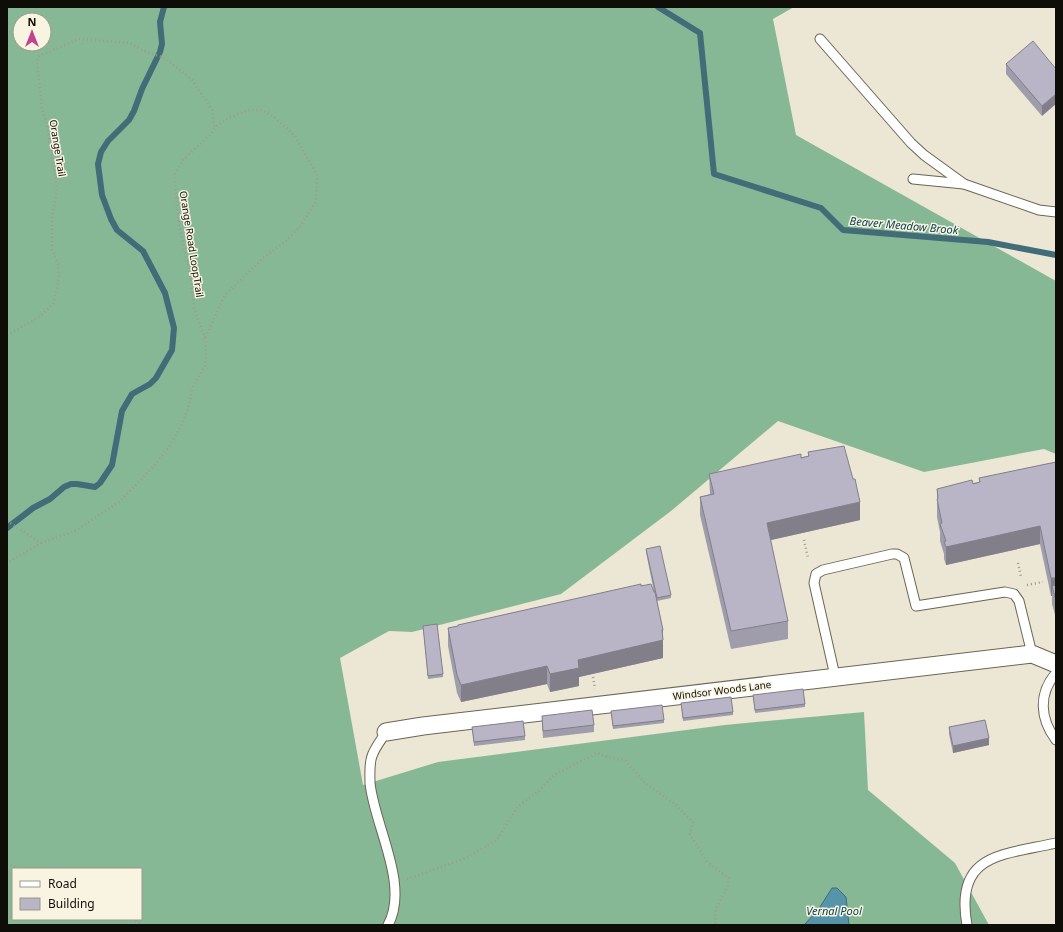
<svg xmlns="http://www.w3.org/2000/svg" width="1063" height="932" font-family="'Noto Sans',sans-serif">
<rect width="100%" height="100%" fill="#ece6d4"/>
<path fill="#87b896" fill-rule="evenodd" d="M7,7H794L773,19L796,135L1056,281V454L1044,449L924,472L778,421L671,511L561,594L412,632L389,631L340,658L363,785L438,762L725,725L864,712L868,790L955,863L989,925H7ZM20,20H44V44H20ZM13,869H141V919H13Z"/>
<path fill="#5694a9" stroke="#416c78" d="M832,888H837L846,897L849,925H804L818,910Z"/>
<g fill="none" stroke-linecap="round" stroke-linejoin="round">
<g stroke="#416c78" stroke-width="6">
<path d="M658,7L700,33L714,174L821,208L843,230L988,242L1056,255"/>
<path d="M7,528L33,508L50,499L64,487L71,484H77L95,487L100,483L112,465L122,411L132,394L150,384L156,378L172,350L174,328L165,293L143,251L117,230L111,219L102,195L98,164L101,152L108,141L129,120L134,111L142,89L160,52L162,44L160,22L164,7"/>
</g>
<defs>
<g id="service">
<path d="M820,39L911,143L924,155L964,184L1039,210L1056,212"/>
<path d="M913,179L964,184"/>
<path d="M1056,673C1038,694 1040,719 1056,740"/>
<path d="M835,676L814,583L816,574L823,570L892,554H897L904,558L916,606L1005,592L1014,594L1019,601L1032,654"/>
<path d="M386,732C382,739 375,747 372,756C369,764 370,774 370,783C374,825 410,885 388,925"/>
<path d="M967,925C954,853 1003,855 1056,843"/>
</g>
<path id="minor" d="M386,732L423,726L1032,654L1056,664"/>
</defs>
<use href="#service" stroke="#6a6555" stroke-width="11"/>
<use href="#minor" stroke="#6a6555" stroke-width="19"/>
<g stroke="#9e9a8c" stroke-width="2.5" stroke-dasharray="1 3" stroke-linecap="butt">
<path d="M7,335L39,317L54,303L59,277L58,264L52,250V217L57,190L47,124L42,109L37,62L39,56L79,39L130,43L144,51L165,58L192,80L212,110L215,128"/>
<path d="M7,521L41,543L7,563"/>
<path d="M804,540L808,558"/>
<path d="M41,543L75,531L119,502L154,466L170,445L181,426L188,408L193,387L205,366L206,357L205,338L194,308L191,278L179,226L175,187V174L183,160L210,135L217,126L228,118L250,110H262L275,118L295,136L312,166L317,175L316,201L300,227L286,241L264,257L225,295L205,338"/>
<path d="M1018,563L1021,577"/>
<path d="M1027,585L1043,582"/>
<path d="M593,677L595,689"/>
<path d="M7,864L22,869"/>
<path d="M407,879L466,858L497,840L517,807L540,790L554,775L597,753L607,757L625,760L646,784L675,804L693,822L690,834L707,862L729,878L727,889L716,908L715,925"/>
<path d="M132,919L142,925"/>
</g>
<use href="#service" stroke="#fff" stroke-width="9"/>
<use href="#minor" stroke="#fff" stroke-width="17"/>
</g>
<g fill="#9f9cab">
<path d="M1006,64L1056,69L1042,116L1006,74Z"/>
<path d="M808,452L860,520L770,540L788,621V639L731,649L700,515V497L710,494L709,474L808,456Z"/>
<path d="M1056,462V618L1052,604V596H1051L1040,544L946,565L944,559V554L940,541V532L937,517V489L979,482V478Z"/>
<path d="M646,549L671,595V598L657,601L663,630V658L579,677V686L550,692L547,684L461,702L457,693L448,646V628L641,586L654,592L646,552Z"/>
<path d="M423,626L443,674V677L428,679Z"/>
<path d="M753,695L805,704V707L755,713Z"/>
<path d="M681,703L733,712V715L683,721Z"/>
<path d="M611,711L664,720V723L613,729Z"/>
<path d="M542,716L594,725V732L543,738L542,723Z"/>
<path d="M472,727L525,736V740L474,746Z"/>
<path d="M949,727L989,745L953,753L949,734Z"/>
</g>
<g fill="#827f8b">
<path d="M1056,94V104L1042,116V106Z"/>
<path d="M860,502V520L767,541V523Z"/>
<path d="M1040,526V544L946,565V547Z"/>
<path d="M1051,578H1055V595L1052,586V596H1051Z"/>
<path d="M663,630V658L579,677V686L550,692V674L578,660Z"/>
<path d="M547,666V684L461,702V685Z"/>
<path d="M989,738V745L953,753V746Z"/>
</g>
<g fill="#b9b5c7" stroke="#827f8b">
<path d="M1033,41L1056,69V94L1042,106L1006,64Z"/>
<path d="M844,446L853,479H855L860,502L767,523L788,621L731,631L700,497L714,494L709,474L801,454V458L809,456L808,452Z"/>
<path d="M1056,462V583L1055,578H1051L1040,526L946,547L944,542L946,541L940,524L942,523L937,499L938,498L937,489L972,480L973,484L980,482L979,478Z"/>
<path d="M660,546L671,595L657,598L646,549Z"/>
<path d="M641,584V586L651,584L654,592H655L663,630H662L663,640L578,660L579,668L550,674L547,666L461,685L457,675L448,628L458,626V625Z"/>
<path d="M1056,585V600L1052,586Z"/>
<path d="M437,624L443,674L428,676L423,626Z"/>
<path d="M803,689L805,704L755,710L753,695Z"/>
<path d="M731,697L733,712L683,718L681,703Z"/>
<path d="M662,705L664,720L613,726L611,711Z"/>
<path d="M592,710L594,725L543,731L542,716Z"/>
<path d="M985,720L989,738L953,746L949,727Z"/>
<path d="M523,721L525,736L474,742L472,727Z"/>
</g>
<g text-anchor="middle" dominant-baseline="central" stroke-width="3" stroke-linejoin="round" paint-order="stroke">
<g font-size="10" fill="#0f0d07" stroke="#f9f4e1">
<text transform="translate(58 148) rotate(81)">Orange Trail</text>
<text transform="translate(192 244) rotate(81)">Orange Road LoopTrail</text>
<text transform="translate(722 690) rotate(-7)">Windsor Woods Lane</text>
</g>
<g font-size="11" font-style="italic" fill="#0b4353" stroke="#f9f4e1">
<text transform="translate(904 225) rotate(5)">Beaver Meadow Brook</text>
<text x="834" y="910">Vernal Pool</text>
</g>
</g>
<rect width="1063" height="932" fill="none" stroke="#0f0d07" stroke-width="16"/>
<rect x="12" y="868" width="130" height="52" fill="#f9f4e1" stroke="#9b988a"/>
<rect x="20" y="881" width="20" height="6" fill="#ffffff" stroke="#9b988a"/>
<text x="48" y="888" font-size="12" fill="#0f0d07">Road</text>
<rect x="20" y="898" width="20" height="12" fill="#b9b5c7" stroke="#9b988a"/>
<text x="48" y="908" font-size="12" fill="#0f0d07">Building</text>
<g transform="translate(32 32)"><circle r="19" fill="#f9f4e1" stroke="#9b988a"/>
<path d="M0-3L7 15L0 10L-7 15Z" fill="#c2438f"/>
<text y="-6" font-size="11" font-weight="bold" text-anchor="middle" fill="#0f0d07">N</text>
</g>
</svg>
